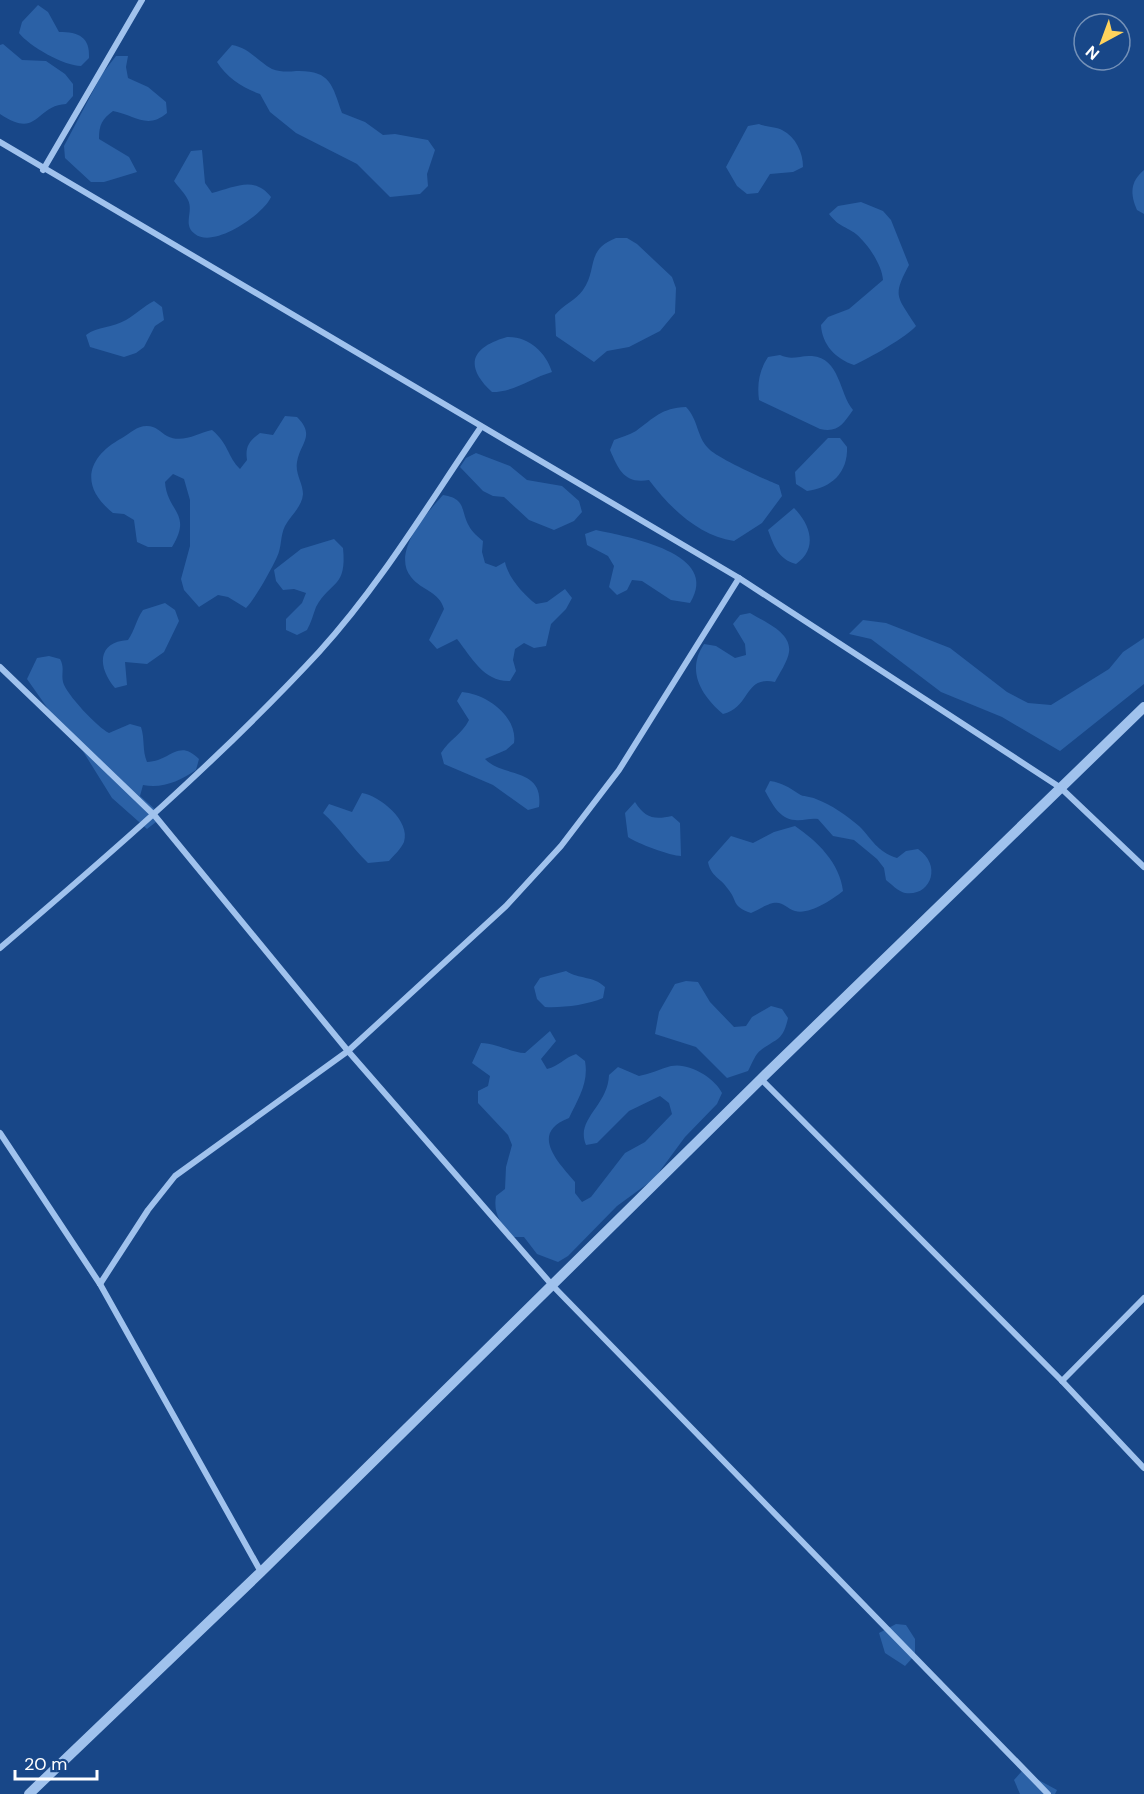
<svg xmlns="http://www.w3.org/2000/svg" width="1144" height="1794" font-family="'DM Sans',sans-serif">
<rect width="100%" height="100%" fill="#184788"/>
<g fill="#2b61a6">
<path d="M38,5L48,12L59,32C79,32 90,37 89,58L81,66C64,66 29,46 19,33L22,22Z"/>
<path d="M3,44L22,60L46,61L65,74L73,84V96L66,104C34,106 39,140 0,114V45Z"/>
<path d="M232,45C250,48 257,61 272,69C280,72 288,72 296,71C330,70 332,84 342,113L365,122L383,135L395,134L428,140L435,150L427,174L428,186L420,194L390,197L357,164L296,133L270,112L260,94C243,88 227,78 217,62Z"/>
<path d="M116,56H128L126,67L128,78L148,87L166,102L167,113C147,130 135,115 113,111C102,119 99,125 99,139L129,157L137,172L104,182H91L65,158L64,146L102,74Z"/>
<path d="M759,124C766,127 776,127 782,130C796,137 803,153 803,167L793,172L770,174L758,193L747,194L737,186L726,167L748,126Z"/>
<path d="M202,150L205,183L212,193C234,188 254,175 271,197C264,214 214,249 195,234C182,225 194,212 188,200C185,193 178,187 174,181L191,151Z"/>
<path d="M1144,170V214L1137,210C1130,194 1130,182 1144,170Z"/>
<path d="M861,202L883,211L891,220L909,265C892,297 897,296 916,326C908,336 868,359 854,365C836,359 822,345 821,325L828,317L849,309L883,280C882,265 868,244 856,234C846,226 840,228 829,214L838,206Z"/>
<path d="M616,238H627L637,244L672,277L676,288L675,313L660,331L629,347L607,351L594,362L556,336L555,315C563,305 576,300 583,290C598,269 585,250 616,238Z"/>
<path d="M154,301L162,307L164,320L155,326L144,347L136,353L124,357L90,347L86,335C98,326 112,328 126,320C136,314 144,306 154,301Z"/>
<path d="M507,337C528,336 546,352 552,372C531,378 515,392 492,392C463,365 472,347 507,337Z"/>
<path d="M780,355C793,361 799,355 812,356C840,358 839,393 853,410C843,424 838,433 820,429L759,400C757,384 759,371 768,357Z"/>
<path d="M686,407C698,419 697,437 708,448C715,457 766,480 779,485L782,496L762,523L734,541C699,536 670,508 649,480C625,484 619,471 610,450L614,440C621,437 629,435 636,431C654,418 661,408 686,407Z"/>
<path d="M285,416L297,417C316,436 300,443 297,462C295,474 303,483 303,494C302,507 291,515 285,526C280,536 282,547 277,557C271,570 255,599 246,608L228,597L218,595L199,607L184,590L181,579L190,546V500L184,479L173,474L165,482C167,512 193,513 172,547H148L137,542L134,520L124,514L113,513C79,486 87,457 122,438C131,433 136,426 147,426C156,426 160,432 167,436C182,444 198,433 212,430C229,444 227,456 240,469L247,460C245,447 249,441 260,433L273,435Z"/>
<path d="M828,438H840L847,447C848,473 831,488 807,491L796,484L795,472Z"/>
<path d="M476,453L510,466L527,480L562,486L579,501L582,512L574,521L554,530L529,520L504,497L493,496L483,491L460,467L466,458Z"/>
<path d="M443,495C467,499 460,510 469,526C472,532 478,537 483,541L482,552L485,563L496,567L505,562C508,577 523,594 536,604L547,602L565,589L572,598L566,609L551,624L546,646L534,648L524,643L515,649L513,660L516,671L510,681C484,682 472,658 457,639L437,649L429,640L444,609C439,591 422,591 411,577C391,552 427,513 443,495Z"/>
<path d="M794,508C811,525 818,549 796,564C778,559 774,546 768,530Z"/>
<path d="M596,530C628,537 722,553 690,603L671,600L642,581L632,580L627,590L617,595L609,587L614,566L608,556L587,545L585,534Z"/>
<path d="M334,539L343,548C347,588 331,580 316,607C313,615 311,623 307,630L297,635L286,630V619L302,603L306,593L294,589L283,590L276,581L274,570L301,549Z"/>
<path d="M165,603L175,610L179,621L164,652L147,664L125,662L127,685L115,688C98,668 96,642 128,640C135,630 136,620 143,610Z"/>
<path d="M750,613C763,621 792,632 789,652C788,661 779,674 775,682C744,675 751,707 723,714C701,695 686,671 704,644L716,646L735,658L746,655L745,644L733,624L740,615Z"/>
<path d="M863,620L886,623L950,648L1007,692L1028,703L1051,705L1109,669L1123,652L1144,638V684L1060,751L1002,717L941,692L871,639L849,634Z"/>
<path d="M49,656L60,659C65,668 61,673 63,682C66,694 98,728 109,733L130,724L141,727C145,739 142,750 147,762C171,761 178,738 199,759L196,770C180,781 162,789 143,785L140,796L157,811L156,822L147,829L112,798L76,740L53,716L27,679L37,658Z"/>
<path d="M462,692C487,694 518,717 514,743L506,750L485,759C503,778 544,767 539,807L528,810L493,785L444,764L441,753C449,740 462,734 469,720L457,701Z"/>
<path d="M770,781C783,783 788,787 799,794C803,797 810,796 816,799C832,805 846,815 859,826C873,840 876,851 897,858L906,851L918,849C943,866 930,897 905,893C899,892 891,884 886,880L884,868L877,859L854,840L833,836L818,819C809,818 803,821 795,820C779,819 772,803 765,791Z"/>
<path d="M362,793C380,796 411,821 404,842C401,849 394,855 389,861L368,863C351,847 340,828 323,813L329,804L352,812Z"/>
<path d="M635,802C645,818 654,820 672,816L680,823L681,856C671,856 636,843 628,837L625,813Z"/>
<path d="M795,826C817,841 840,863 843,891C832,900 809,915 795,911C786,908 783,901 773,903C765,905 758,910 751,913C731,906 738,901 728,889C720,877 711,877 708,862L731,836L753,843L774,832Z"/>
<path d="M566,971C580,980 592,975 605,987L603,998C587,1005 562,1008 545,1007L537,999L534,987L540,978Z"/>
<path d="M686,981L698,982L710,1002L734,1027L746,1026L752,1017L771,1006L782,1009L788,1018C783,1041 777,1038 761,1050C755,1054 752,1064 748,1071L727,1078L696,1047L655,1034L659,1012L675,984Z"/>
<path d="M550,1031L556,1041L541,1059L547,1069C559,1066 564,1058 576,1054L585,1061C589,1083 578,1099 569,1118C529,1133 558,1162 575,1182V1193L582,1202L591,1197L625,1153L645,1142L672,1114L669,1103L660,1096L629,1111L597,1143L586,1145C575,1119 608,1106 609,1075L618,1067L639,1076C650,1074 660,1069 671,1066C689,1062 715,1078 722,1093L717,1104L685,1137L654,1179L617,1206L568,1256L558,1262L537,1254L524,1237H514C501,1225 493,1214 496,1196L505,1189L506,1167L512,1145L508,1135L478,1103V1091L488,1086L490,1076L472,1063L481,1043C496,1043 509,1052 525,1053Z"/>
<path d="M896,1624L906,1625L915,1639V1655L905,1666L885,1653L879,1633Z"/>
<path d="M1022,1771L1057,1790L1055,1794H1020L1014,1780Z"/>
</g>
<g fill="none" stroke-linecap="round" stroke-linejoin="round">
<g stroke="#a0c2ed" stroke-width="6">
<path d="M0,142L739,578L1061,788L1144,867"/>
<path d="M43,170L142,0"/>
<path d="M0,667L155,816L348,1051L552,1285L1048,1794"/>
<path d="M0,948C110,854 220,759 319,652C381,584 429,503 481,427"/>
<path d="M761,1079L1062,1381L1144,1468"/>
<path d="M0,1133L100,1284L261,1572"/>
<path d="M100,1284L148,1210L175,1176L348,1051L506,906L561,846L619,770L739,578"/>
<path d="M1062,1381L1144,1298"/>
</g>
<path stroke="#a0c2ed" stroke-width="10" d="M29,1794L261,1572L761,1079L1144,707"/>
</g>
<g transform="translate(1102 42) rotate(221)"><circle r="28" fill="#184788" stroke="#7491b8" stroke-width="1.5"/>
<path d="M0-4.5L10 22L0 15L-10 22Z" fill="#ffd35c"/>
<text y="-9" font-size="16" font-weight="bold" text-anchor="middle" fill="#ffffff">N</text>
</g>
<path d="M15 1770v9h82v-9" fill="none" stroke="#ffffff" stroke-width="3"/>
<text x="24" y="1770" font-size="18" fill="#ffffff" stroke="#184788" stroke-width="4.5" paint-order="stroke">20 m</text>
</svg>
